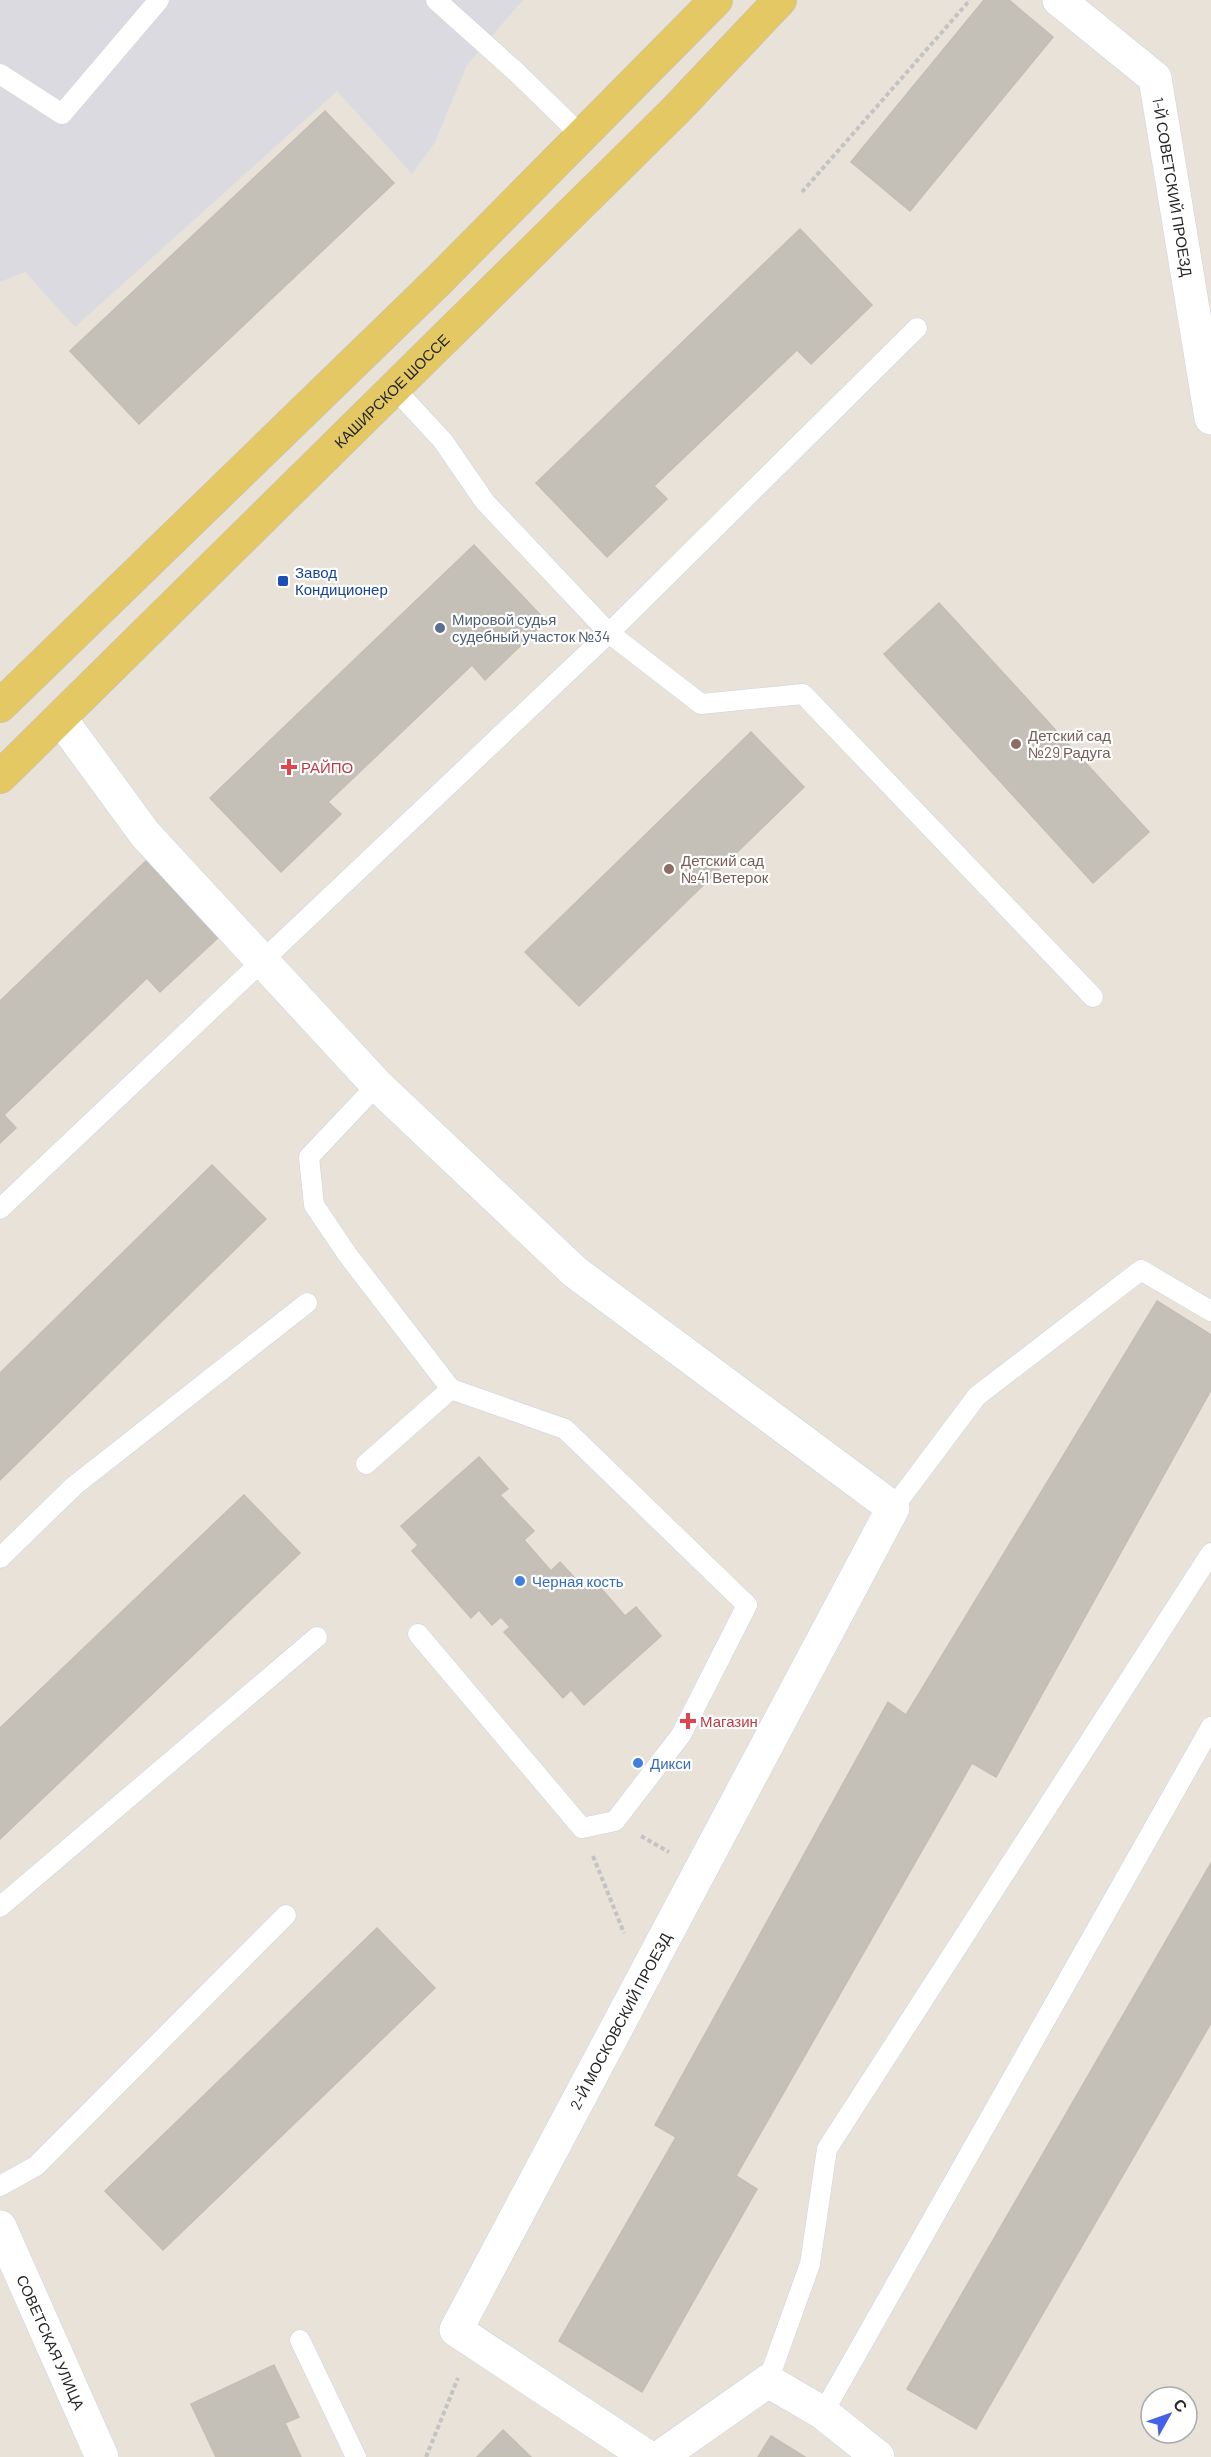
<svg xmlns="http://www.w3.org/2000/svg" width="1211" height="2457" font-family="Barlow,sans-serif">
<rect width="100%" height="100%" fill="#e8e2d9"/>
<path fill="#dcdae1" d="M0,0H523L467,65L435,142L412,174L337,91L75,327L25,272L0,282Z"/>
<g fill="#c4c0b8" stroke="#c3beb4" stroke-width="1.5">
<path d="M984,0H1009L1053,37L910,211L851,162Z"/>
<path d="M325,111L394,183L139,424L70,351Z"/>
<path d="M800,229L872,305L811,364L797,350L654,486L667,499L607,557L536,483Z"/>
<path d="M474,545L546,621L485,680L472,665L328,802L341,814L281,872L210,798Z"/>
<path d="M939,603L1149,832L1093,883L884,654Z"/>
<path d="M751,732L804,787L579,1006L525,952Z"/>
<path d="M149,858L222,934L160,992L147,978L4,1115L16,1128L0,1143V1001Z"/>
<path d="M212,1165L266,1219L0,1480V1373Z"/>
<path d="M1157,1301L1211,1335V1390L996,1777L972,1763L736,2176L757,2189L642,2392L559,2341L676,2137L655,2125L888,1702L906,1715Z"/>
<path d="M479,1457L508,1489L500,1495L534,1531L524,1540L551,1571L560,1562L585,1589L594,1580L625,1616L636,1607L661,1636L584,1705L571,1690L563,1698L504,1632L510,1627L501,1617L492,1625L479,1610L471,1618L412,1551L418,1545L401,1526Z"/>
<path d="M244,1495L300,1553L0,1839V1728Z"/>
<path d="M1211,1863V2023L976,2429L907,2389Z"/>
<path d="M377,1928L435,1988L163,2250L105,2191Z"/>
<path d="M274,2365L299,2417L285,2423L301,2457H216L191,2404Z"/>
<path d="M503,2430L531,2457H477Z"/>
<path d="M771,2436L805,2457H758Z"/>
</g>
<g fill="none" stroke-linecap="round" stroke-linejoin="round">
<defs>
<g id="lane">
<path d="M436,0L514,70L583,137"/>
<path d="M0,74L62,114L159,0"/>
<path d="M394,388L443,441L485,502L609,633L917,328"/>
<path d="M377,1085L309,1157L314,1205L347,1254L451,1389L565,1429L747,1605L681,1735L615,1821L582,1828L418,1634"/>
<path d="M0,1209L609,633L701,704L803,694L1093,997"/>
<path d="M366,1464L451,1389"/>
<path d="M893,1508L977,1396L1141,1270L1211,1311"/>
<path d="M0,1558L74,1486L307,1303"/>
<path d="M0,1907L317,1637"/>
<path d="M0,2186L36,2166L286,1915"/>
<path d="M300,2340L356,2457"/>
<path d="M768,2381L810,2264L827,2149L1211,1553"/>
<path d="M823,2413L1211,1727"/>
</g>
<g id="street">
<path id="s1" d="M1059,0L1155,78L1211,418"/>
<path d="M60,718L145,834L377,1085L575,1272L893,1508L456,2330L648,2457"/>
<path id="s2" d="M0,2227L102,2457"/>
<path d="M660,2457L768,2381L823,2413L878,2457"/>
</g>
<g id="primary">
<path d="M0,706L438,281L716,0"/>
<path id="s3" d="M0,777L675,111L780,0"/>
</g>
</defs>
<use href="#lane" stroke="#cfd2df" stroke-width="21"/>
<use href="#street" stroke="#cfd2df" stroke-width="34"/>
<use href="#primary" stroke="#c3c3c3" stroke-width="34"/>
<g stroke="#c3c3c3" stroke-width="4" stroke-dasharray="4.5 3" stroke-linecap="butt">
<path d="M802,192L970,0"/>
<path d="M641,1836L669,1852"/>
<path d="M593,1856L624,1933"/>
<path d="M426,2457L458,2378"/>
</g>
<use href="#lane" stroke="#fff" stroke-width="20"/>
<use href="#street" stroke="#fff" stroke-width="33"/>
<use href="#primary" stroke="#e3c864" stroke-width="33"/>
</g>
<rect fill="#1a4fb4" stroke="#fff" stroke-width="2" x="277" y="575" width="12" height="12" rx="3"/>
<circle fill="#5c6f8a" stroke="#fff" stroke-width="2" cx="440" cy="628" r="6"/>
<g fill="#8d6e63" stroke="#fff" stroke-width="2">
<circle cx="1016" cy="744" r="6"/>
<circle cx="669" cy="869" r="6"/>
</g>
<g fill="#e0444e" stroke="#fff" stroke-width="2">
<path d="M286 758h6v6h6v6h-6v6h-6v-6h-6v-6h6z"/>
<path d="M685 1712h6v6h6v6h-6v6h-6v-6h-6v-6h6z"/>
</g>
<g fill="#3f7fe0" stroke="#fff" stroke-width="2">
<circle cx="520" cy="1581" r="6"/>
<circle cx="638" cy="1763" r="6"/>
</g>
<g text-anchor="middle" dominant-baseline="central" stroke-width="4.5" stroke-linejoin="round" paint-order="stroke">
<g font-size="15" fill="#272727" stroke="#fff">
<text stroke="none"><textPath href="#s1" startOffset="234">1-Й СОВЕТСКИЙ ПРОЕЗД</textPath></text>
<text stroke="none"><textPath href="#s3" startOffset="550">КАШИРСКОЕ ШОССЕ</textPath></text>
<text transform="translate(620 2021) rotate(-62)">2-Й МОСКОВСКИЙ ПРОЕЗД</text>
<text stroke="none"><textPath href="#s2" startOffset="126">СОВЕТСКАЯ УЛИЦА</textPath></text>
</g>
<g font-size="15" fill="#164399" stroke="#fff" text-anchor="start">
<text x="295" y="572">Завод<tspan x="295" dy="17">Кондиционер</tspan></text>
</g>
<g font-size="15" fill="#4e5e75" stroke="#fff" text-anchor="start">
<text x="452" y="619">Мировой судья<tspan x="452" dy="17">судебный участок №34</tspan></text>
</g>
<g font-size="15" fill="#785e54" stroke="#fff" text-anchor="start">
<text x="1028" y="735">Детский сад<tspan x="1028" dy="17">№29 Радуга</tspan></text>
<text x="681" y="860">Детский сад<tspan x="681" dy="17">№41 Ветерок</tspan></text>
</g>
<g font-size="15" fill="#be3a42" stroke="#fff" text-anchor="start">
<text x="301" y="767">РАЙПО</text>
<text x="700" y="1721">Магазин</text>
</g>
<g font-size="15" fill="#366cbe" stroke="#fff" text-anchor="start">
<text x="532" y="1581">Черная кость</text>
<text x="650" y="1763">Дикси</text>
</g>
</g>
<g transform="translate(1169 2415) rotate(50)"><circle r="28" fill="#ffffff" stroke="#a9a9a9" stroke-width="1.5"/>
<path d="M0-4.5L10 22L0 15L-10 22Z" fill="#4661e9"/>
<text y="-9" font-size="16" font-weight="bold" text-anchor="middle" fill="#272727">С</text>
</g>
</svg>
